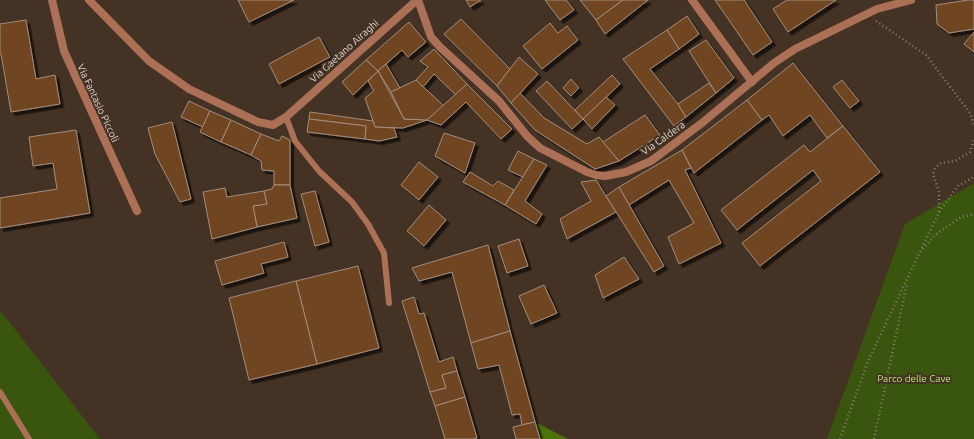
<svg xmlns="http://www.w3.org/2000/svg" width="974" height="439" font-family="Ubuntu,sans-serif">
<defs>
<filter id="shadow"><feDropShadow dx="3.5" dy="3.5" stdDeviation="0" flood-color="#0009"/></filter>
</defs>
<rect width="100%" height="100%" fill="#443224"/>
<g fill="#39550e">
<path d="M974,183V439H827L905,224Z"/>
<path d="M0,310L100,439H0Z"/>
</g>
<path fill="#4c720b" d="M535,422L568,439H540Z"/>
<g fill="#6f4520" stroke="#a38d7d" filter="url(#shadow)">
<path d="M238,0H294L249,22Z"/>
<path d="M466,0H481L470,7Z"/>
<path d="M545,0H566L574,10L560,20Z"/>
<path d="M580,0H623L596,20Z"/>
<path d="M623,0H648L605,34L596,20Z"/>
<path d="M715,0H744L772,42L753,55Z"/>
<path d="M787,0H836L788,32L773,9Z"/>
<path d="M968,0H974V29L949,33L937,24L936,5Z"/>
<path d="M687,16L699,34L679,49L667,30Z"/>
<path d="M461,19L510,69L497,86L444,34Z"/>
<path d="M26,20L36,79L55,75L60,104L11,112L1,54H0V24Z"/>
<path d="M409,22L426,42L408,57L402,50L378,71L366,60Z"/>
<path d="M550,23L558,33L567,26L578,40L542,69L523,46Z"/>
<path d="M667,30L679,49L650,69L678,104L686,117L674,126L623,59Z"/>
<path d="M974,32V52L964,44Z"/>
<path d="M319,37L330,57L279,84L269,64Z"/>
<path d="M706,40L734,78L716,93L689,51Z"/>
<path d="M434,49L467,84L456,95L434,74L423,87L416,80L428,67L420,61Z"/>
<path d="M519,57L538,74L511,103L497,86Z"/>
<path d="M366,60L378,71L353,95L342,82Z"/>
<path d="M793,63L843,126L827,138L810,115L783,136L769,115L762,120L747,100Z"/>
<path d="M386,64L400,88L391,92L378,71Z"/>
<path d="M378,71L404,119L427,120L403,128L375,127L365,98L374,91L368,81Z"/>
<path d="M612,75L620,84L583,119L575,110Z"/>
<path d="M571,79L579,88L571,96L563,88Z"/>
<path d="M416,80L444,106L427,120L404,119L391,92Z"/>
<path d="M842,80L859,101L850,108L833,87Z"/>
<path d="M547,81L583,119L572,129L536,91Z"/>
<path d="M709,83L716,93L686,117L678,104Z"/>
<path d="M467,84L512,129L501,139L466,102L441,125L427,120Z"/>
<path d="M520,93L544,118L587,144L599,137L619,161L595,169L535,130L511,103Z"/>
<path d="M606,97L615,105L592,129L583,119Z"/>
<path d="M747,100L762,120L694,173L682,150Z"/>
<path d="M189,101L210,111L203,127L181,117Z"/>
<path d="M210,111L231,120L221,142L200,132Z"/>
<path d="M310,112L373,121L375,127L394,128L397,137L379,141L365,139L366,126L309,119Z"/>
<path d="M645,115L660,135L619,161L603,142Z"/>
<path d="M309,119L366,126L365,139L307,132Z"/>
<path d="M231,120L261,134L251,155L221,142Z"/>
<path d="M172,122L191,199L180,202L155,154L148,128Z"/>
<path d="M843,126L880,172L760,266L742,243L821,181L813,170L737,230L721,210L804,145L810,152Z"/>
<path d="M76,130L90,213L0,228V198L57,189L53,163L33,166L29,137Z"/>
<path d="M444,133L475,143L465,173L435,156Z"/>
<path d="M261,134L279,141L282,136L290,140V185H274V171L262,170L261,161L251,155Z"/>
<path d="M682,150L691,168L685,170L721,243L679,264L668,237L694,223L669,180L629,205L619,187Z"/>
<path d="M518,151L534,159L523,177L508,170Z"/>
<path d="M534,159L547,165L525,201L542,214L536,224L505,205Z"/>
<path d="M419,162L438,177L419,200L401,185Z"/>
<path d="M470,172L493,186L498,181L514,190L505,205L463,182Z"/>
<path d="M596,180L616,212L567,239L560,219L591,201L581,182Z"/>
<path d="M274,185H290L297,218L257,227L253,206L267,204L264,191L272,189Z"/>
<path d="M619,187L664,266L654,272L606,196Z"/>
<path d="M225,188L227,197L264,191L267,204L253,206L257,227L212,239L203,192Z"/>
<path d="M315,191L329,242L315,246L301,194Z"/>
<path d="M429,205L446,220L424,246L407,231Z"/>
<path d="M519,239L528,266L507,273L498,246Z"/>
<path d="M284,242L288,257L261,264L264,273L222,285L215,261Z"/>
<path d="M488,245L510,331L471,343L452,272L419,281L412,268Z"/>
<path d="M624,257L639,279L603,298L595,275Z"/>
<path d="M358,266L379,348L317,364L296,281Z"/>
<path d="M296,281L317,364L249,380L229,298Z"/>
<path d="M544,285L557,313L531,324L519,296Z"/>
<path d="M414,297L419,314L424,313L439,362L453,357L457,371L442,375L446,388L430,392L402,301Z"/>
<path d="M510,331L535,422L522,425L520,414L512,415L499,365L478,369L471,343Z"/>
<path d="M457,371L465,397L435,406L430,392L446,388L442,375Z"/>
<path d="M465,397L477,438L473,439H445L435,406Z"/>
<path d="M535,422L540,439H516L513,427Z"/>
</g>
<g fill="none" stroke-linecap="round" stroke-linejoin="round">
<g stroke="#8c7c71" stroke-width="2.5" stroke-dasharray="1 3" stroke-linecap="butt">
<path d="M876,21L926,55L970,113L974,125"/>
<path d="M939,212V192L933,174L935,168L941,163L955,161L970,152L974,139"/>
<path d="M923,249L935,235L961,217L974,214"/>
<path d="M840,439L868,361L939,212L958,186L974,177"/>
<path d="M874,439L907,283"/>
</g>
<g stroke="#ac7056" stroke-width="6">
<path d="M286,117L295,141L319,171L352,202L368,224L384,253L389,303"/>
<path d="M0,392L29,439"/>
</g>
<g stroke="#ac7056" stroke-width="8">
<path d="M52,0L64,51L137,211"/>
<path d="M89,0L149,61L189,89L258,122L273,125L286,117L417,0"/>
<path d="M418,0L431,37L440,47L499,101L527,136L540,148L587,172L596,175L605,176L626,172L651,161L702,123L774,63L795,49L877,9L911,0"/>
<path d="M692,0L752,82"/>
</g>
</g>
<g text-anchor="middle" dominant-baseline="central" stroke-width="4" stroke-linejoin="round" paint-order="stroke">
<g font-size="10" fill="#e1d5cd" stroke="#443224">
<text transform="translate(344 51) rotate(-42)">Via Gaetano Airaghi</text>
<text transform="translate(98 103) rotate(65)">Via Fantasio Piccoli</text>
<text transform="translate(663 138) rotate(-35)">Via Caldera</text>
</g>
<g font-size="10" fill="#b3e972" stroke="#443224">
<text x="914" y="378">Parco delle Cave</text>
</g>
</g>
</svg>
